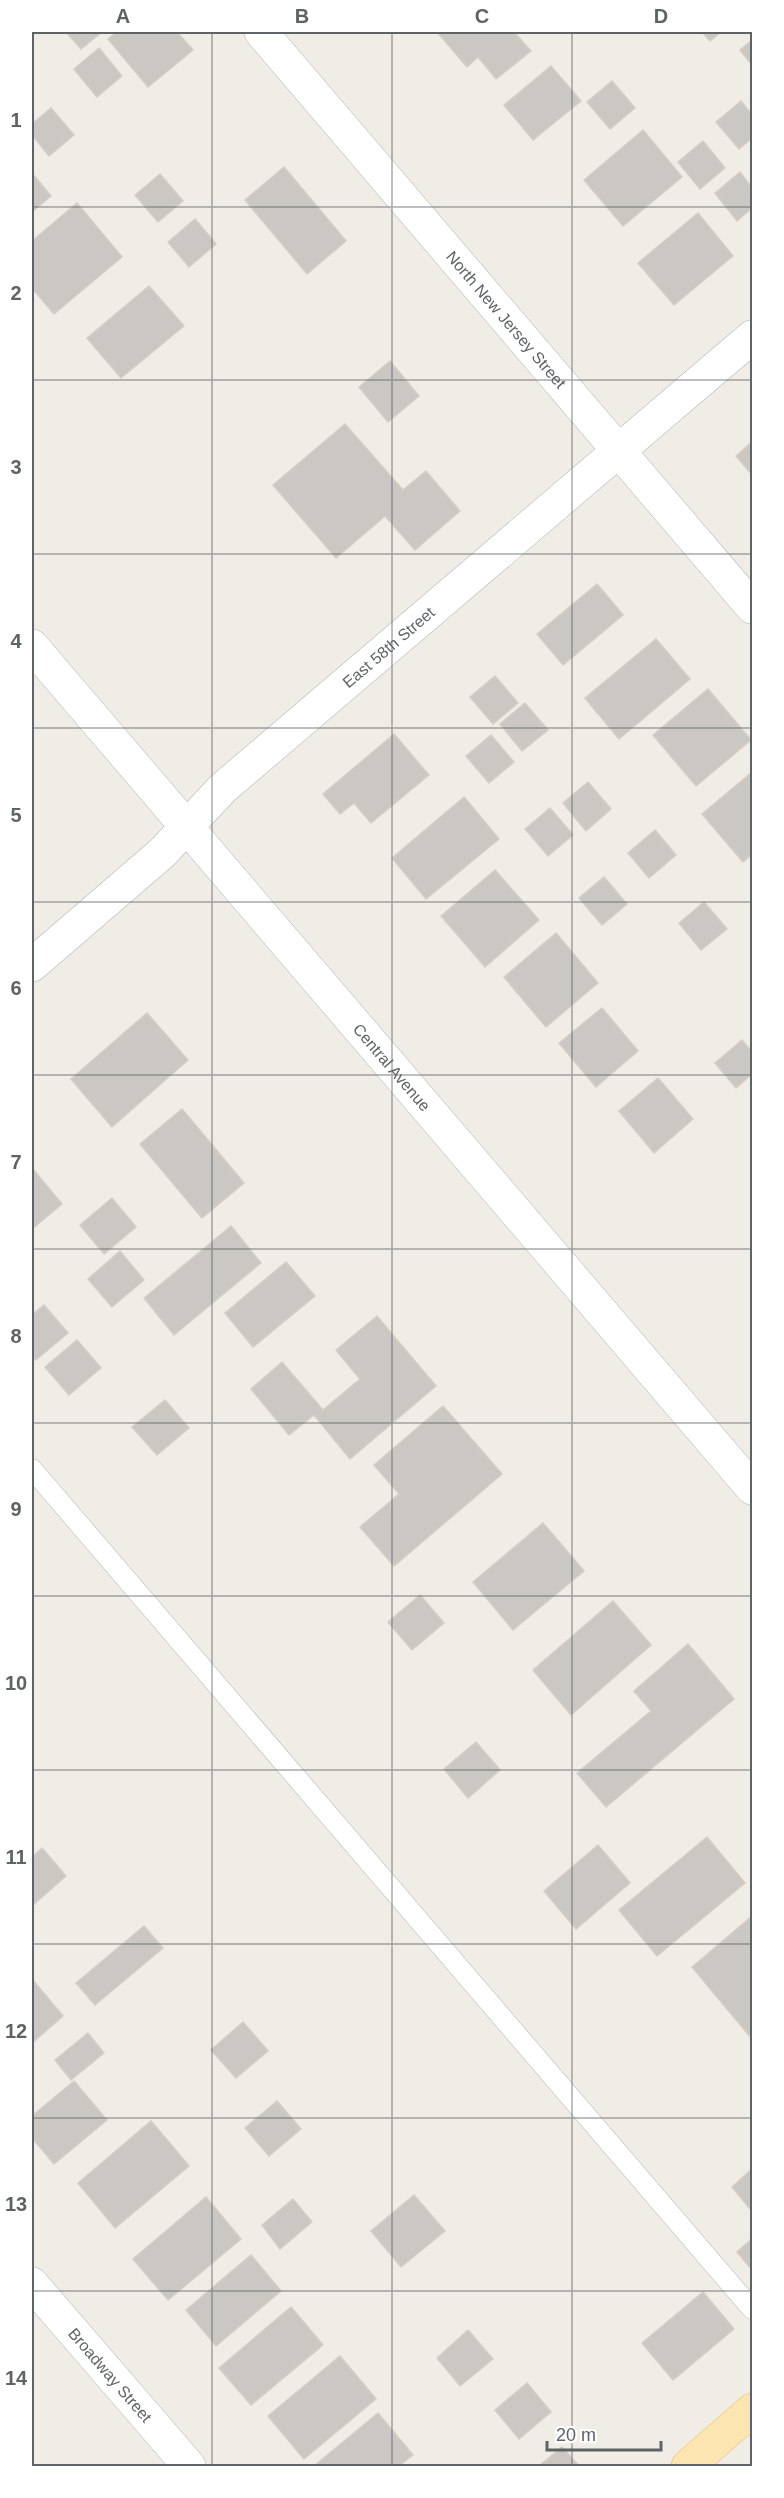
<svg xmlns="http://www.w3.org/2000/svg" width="784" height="2498" font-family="Arial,sans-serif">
<rect width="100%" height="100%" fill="#f0ede7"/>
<g fill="#cbc8c4" stroke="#d4cec5" stroke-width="1.5">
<path d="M66,32H102L81,49Z"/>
<path d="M117,32H177L193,50L148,87L108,39Z"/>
<path d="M437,32H514L531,51L496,79L478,57L467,67Z"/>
<path d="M702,32H721L710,41Z"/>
<path d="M752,40V65L740,50Z"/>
<path d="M99,48L122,76L97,97L74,69Z"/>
<path d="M551,66L581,101L533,140L504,105Z"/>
<path d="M612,81L635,108L610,129L587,102Z"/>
<path d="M741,101L752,115V138L739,149L716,122Z"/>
<path d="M51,108L74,135L49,156L32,135V124Z"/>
<path d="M643,130L682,177L623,226L584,180Z"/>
<path d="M703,141L725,168L700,189L678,162Z"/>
<path d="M284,167L346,241L307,274L245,200Z"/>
<path d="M740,172L752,188V208L737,221L715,193Z"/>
<path d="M32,173L51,196L32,212Z"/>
<path d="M160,174L183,201L158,222L135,195Z"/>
<path d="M77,203L122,257L54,314L32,288V241Z"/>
<path d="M698,213L733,256L674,305L638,263Z"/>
<path d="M195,219L216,244L189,267L168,242Z"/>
<path d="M149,286L184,326L121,378L87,338Z"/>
<path d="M390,361L419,396L388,422L359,387Z"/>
<path d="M345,424L403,490L426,471L460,511L415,550L385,516L336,558L273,485Z"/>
<path d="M752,442V475L736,456Z"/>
<path d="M597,584L623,615L563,665L537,634Z"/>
<path d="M656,639L690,679L619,739L585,698Z"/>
<path d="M495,676L518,703L493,724L470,697Z"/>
<path d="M708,689L751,740L696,786L653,735Z"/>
<path d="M525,703L548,730L522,751L500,724Z"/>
<path d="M394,734L429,775L371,823L354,803L340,814L323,794Z"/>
<path d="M491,735L514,762L489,783L466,756Z"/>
<path d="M752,772V854L743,862L702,814Z"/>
<path d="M588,782L611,809L586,831L563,803Z"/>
<path d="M464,797L499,839L426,899L392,858Z"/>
<path d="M550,808L573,835L548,856L525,829Z"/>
<path d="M655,830L676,855L649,878L628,853Z"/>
<path d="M495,870L539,920L485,967L441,916Z"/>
<path d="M604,877L627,904L602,925L579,898Z"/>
<path d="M704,902L727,929L701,950L679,923Z"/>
<path d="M556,933L598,983L546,1027L504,977Z"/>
<path d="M602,1008L638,1051L596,1087L559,1043Z"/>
<path d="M147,1013L188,1060L112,1127L71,1079Z"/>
<path d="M742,1040L752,1052V1074L736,1088L715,1063Z"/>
<path d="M658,1078L693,1119L654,1153L619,1111Z"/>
<path d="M182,1109L244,1183L202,1218L140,1144Z"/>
<path d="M32,1168L62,1204L32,1229Z"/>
<path d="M112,1198L136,1227L104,1254L80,1225Z"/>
<path d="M231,1226L261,1263L174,1335L144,1298Z"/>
<path d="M120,1251L144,1280L112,1307L88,1279Z"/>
<path d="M286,1262L315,1296L253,1347L225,1313Z"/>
<path d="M44,1305L68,1333L36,1360L32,1355V1315Z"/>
<path d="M377,1316L436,1386L350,1459L314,1415L289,1435L251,1389L282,1362L323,1410L360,1379L336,1350Z"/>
<path d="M77,1340L101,1368L69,1395L45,1367Z"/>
<path d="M165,1400L189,1428L157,1455L132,1427Z"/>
<path d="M443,1406L502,1474L394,1566L360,1527L399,1494L374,1465Z"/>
<path d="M543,1523L584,1571L513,1630L473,1582Z"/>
<path d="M420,1595L444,1623L412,1650L388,1622Z"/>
<path d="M613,1601L651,1645L571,1715L533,1670Z"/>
<path d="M688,1644L734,1699L606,1807L577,1773L651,1711L634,1691Z"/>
<path d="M476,1742L500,1770L468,1798L444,1769Z"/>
<path d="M707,1837L745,1883L657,1956L619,1910Z"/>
<path d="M598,1845L630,1883L576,1929L544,1891Z"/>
<path d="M42,1848L66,1876L34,1904L32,1901V1857Z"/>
<path d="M752,1916V2039L692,1967Z"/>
<path d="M144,1926L163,1948L95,2005L76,1983Z"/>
<path d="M32,1979L63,2016L32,2043Z"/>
<path d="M243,2022L268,2051L236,2078L211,2050Z"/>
<path d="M88,2033L104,2053L71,2080L55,2060Z"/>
<path d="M74,2081L107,2120L54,2164L32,2138V2116Z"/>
<path d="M277,2101L301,2129L269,2156L245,2128Z"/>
<path d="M151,2121L189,2166L115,2228L78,2183Z"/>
<path d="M752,2169V2207L750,2209L732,2187Z"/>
<path d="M414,2195L445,2231L401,2267L371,2231Z"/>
<path d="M206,2197L241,2239L168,2300L133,2259Z"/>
<path d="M293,2199L312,2222L280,2249L262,2225Z"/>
<path d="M752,2239V2270L737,2252Z"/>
<path d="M251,2255L281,2291L216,2346L186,2310Z"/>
<path d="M703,2292L734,2329L673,2380L642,2343Z"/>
<path d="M291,2307L323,2345L251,2405L219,2368Z"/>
<path d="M468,2330L493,2359L460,2386L437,2358Z"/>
<path d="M340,2356L376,2399L304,2459L268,2416Z"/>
<path d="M527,2383L551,2412L519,2439L495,2410Z"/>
<path d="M378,2413L413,2455L399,2466H314Z"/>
<path d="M562,2447L579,2466H539Z"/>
</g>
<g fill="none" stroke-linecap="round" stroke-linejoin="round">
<defs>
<path id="service" d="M32,1469L752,2309"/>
<g id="minor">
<path id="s1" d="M261,32L752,607"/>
<path id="s2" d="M32,965L162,853L223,788L752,337"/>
<path id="s3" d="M32,2284L189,2466"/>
</g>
<g id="secondary">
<path id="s4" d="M32,646L752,1488"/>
</g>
<path id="primary" d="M688,2466L752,2410"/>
</defs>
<use href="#service" stroke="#b2b5b8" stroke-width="21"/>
<use href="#minor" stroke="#b2b5b8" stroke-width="34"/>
<use href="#secondary" stroke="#b3b7bb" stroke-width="34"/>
<use href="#primary" stroke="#ecb464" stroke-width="34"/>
<use href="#service" stroke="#fff" stroke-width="20"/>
<use href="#minor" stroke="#fff" stroke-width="33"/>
<use href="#secondary" stroke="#fff" stroke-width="33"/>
<use href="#primary" stroke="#fce5b0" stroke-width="33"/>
</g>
<path fill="none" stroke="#5e6366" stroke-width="1.5" stroke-opacity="0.55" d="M212,32V2466M392,32V2466M572,32V2466M32,207H752M32,380H752M32,554H752M32,728H752M32,902H752M32,1075H752M32,1249H752M32,1423H752M32,1596H752M32,1770H752M32,1944H752M32,2118H752M32,2291H752"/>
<g text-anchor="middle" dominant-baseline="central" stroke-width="4.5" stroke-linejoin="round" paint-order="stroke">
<g font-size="16" fill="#5e6366" stroke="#fff">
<text stroke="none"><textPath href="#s1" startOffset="378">North New Jersey Street</textPath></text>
<text stroke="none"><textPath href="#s2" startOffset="478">East 58th Street</textPath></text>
<text stroke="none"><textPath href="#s4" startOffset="554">Central Avenue</textPath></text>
<text stroke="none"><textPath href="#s3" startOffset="120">Broadway Street</textPath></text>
</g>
</g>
<rect width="784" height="2498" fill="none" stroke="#ffffff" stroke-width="66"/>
<path d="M547 2441v9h114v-9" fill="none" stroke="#5e6366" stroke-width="3"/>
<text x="556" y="2441" font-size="18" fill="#5e6366" stroke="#ffffff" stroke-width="4.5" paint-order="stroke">20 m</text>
<rect x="33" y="33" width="718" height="2432" fill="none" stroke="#5e6366" stroke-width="2"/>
<g font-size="20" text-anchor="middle" font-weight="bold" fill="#5e6366">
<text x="123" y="23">A</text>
<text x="302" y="23">B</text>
<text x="482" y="23">C</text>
<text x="661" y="23">D</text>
<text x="16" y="127">1</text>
<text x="16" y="300">2</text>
<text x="16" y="474">3</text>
<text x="16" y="648">4</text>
<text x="16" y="822">5</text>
<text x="16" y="995">6</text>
<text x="16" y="1169">7</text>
<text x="16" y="1343">8</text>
<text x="16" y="1516">9</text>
<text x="16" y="1690">10</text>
<text x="16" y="1864">11</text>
<text x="16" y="2038">12</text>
<text x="16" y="2211">13</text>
<text x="16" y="2385">14</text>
</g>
</svg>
